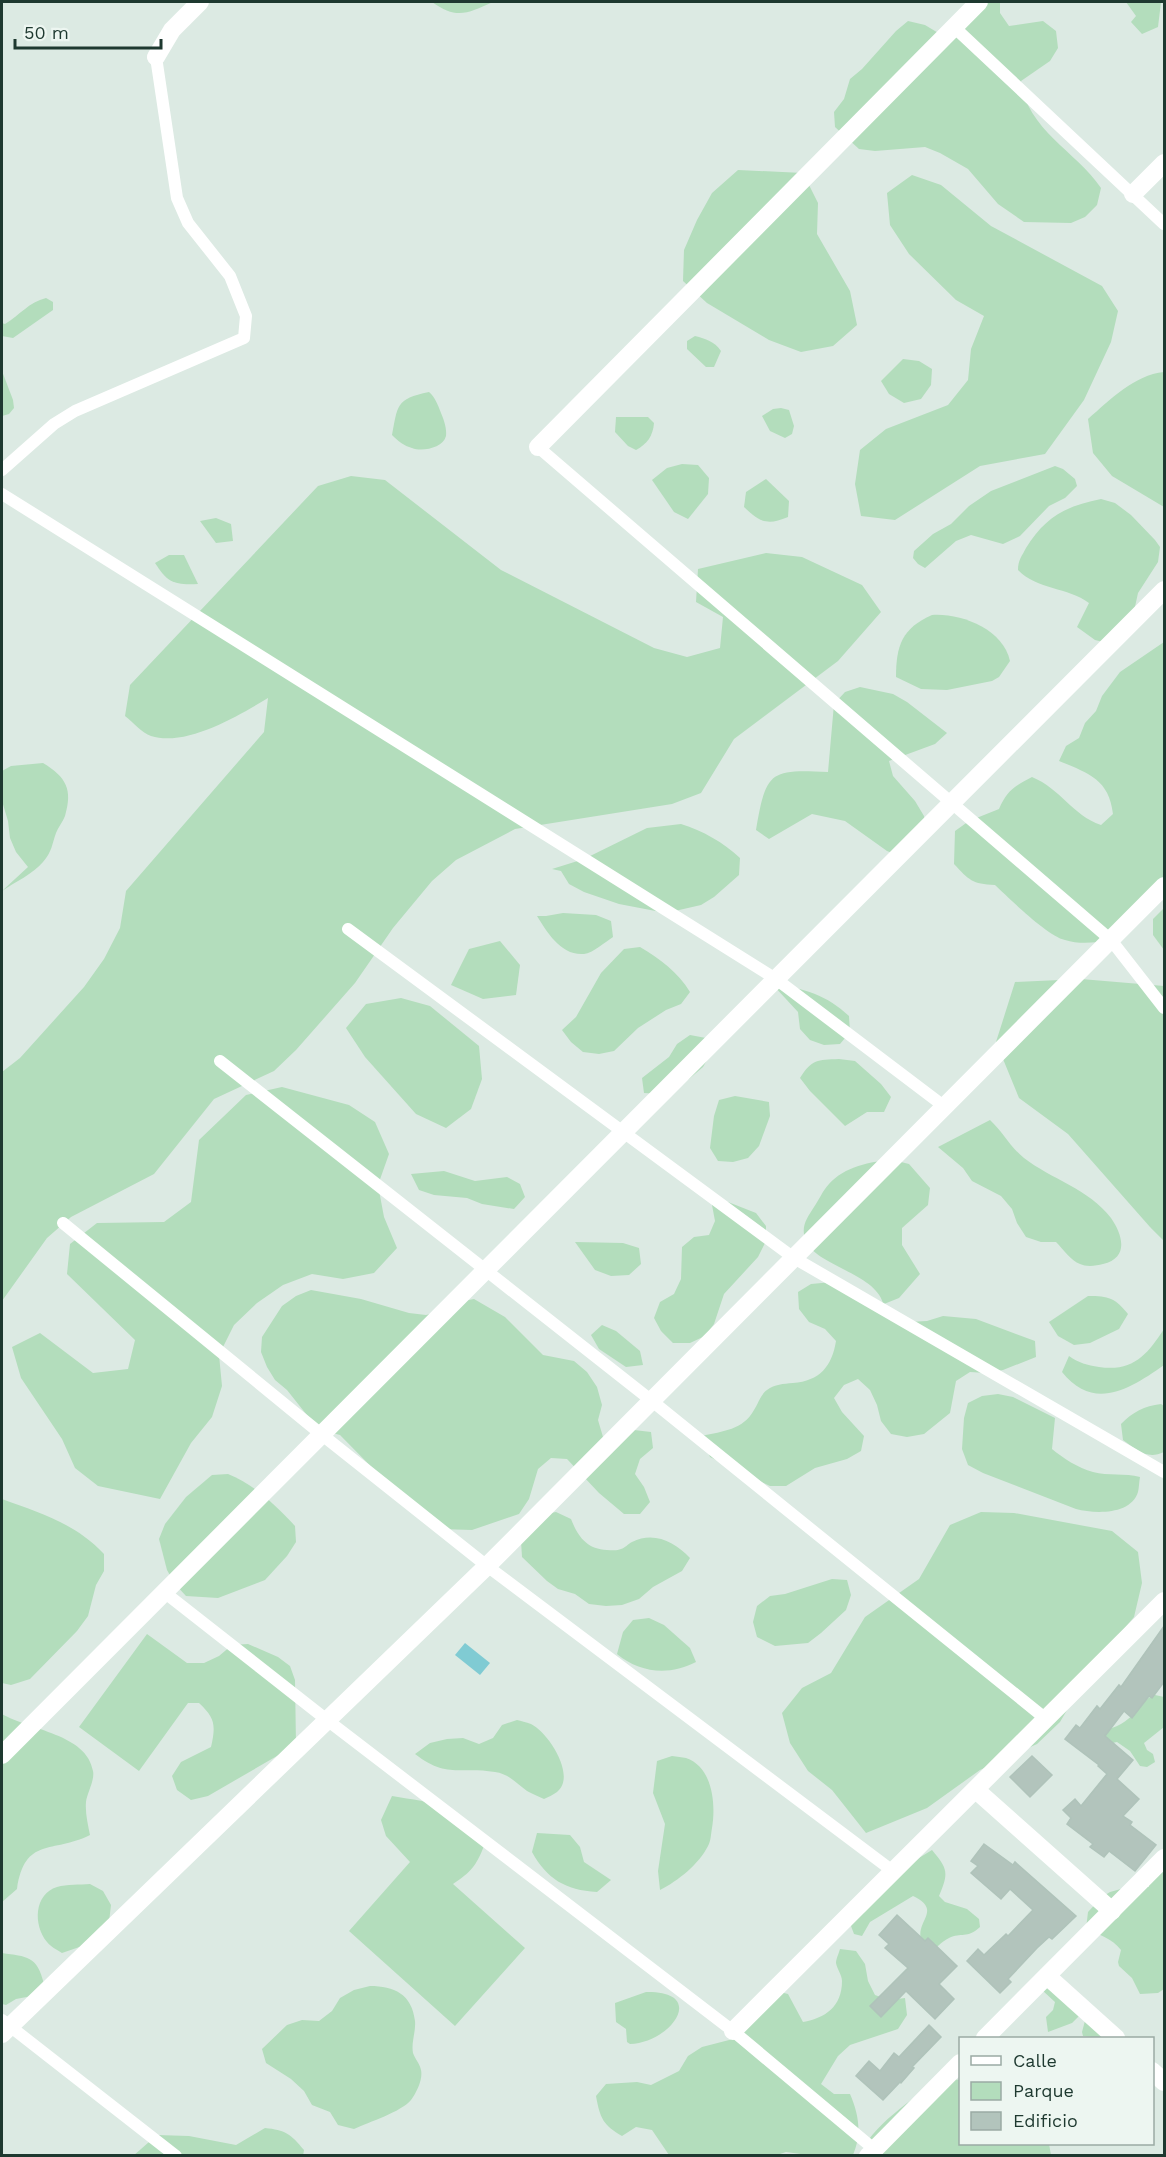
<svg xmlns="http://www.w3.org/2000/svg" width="1166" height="2157" font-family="'Work Sans',sans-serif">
<rect width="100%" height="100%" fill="#dceae3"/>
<g fill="#b3ddbc">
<path d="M432,2H493C468,13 457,20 432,2Z"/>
<path d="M971,2H1000V13L1009,26L1043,21L1056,31L1058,48L1050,61L1021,81C1027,130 1076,151 1101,188L1097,205L1085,217L1071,223L1024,222L998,204L968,169L940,153L925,147L875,151L859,149L835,127L834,112L844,99L850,79L862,69L896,31L908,21L925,25L940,34Z"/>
<path d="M1126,2H1161L1158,27L1142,34L1131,22L1136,16Z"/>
<path d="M738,170L803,173L818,203L817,234L850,291L857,325L833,346L801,352L769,340L707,303L683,281L684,250L697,220L712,193Z"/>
<path d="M912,175L941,185L991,226L1102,286L1118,311L1111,342L1084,400L1045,454L980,466L895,520L861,516L855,484L860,450L886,429L948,405L968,380L971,349L984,316L956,300L909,254L890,225L887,193Z"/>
<path d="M46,298L53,302V310L13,338L2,336V323L5,324C20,315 29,302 46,298Z"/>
<path d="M695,336C706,339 714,341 721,351L714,367H706L687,349V341Z"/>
<path d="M903,359L919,361L932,369L931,385L921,399L904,403L889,394L881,381Z"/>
<path d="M2,371L13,400L14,408L9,414L2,416Z"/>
<path d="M1164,372V507L1112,476L1093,453L1088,419C1110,400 1134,375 1164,372Z"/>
<path d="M429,392C435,397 438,405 441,413C444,420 447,429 446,436C443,448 422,452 412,448C404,446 398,441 392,435C398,406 395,399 429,392Z"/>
<path d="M781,408L789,410L794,426L792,434L785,438L770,431L762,416L773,409Z"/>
<path d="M616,417H648L654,423C653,436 647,444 636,450L628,446L615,432Z"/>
<path d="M682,464L698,465L709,478L708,494L688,519L674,512L652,480L667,468Z"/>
<path d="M1055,466L1063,469L1075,479L1077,486L1065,498L1049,506L1020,536L1003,544L971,535L956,541L925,568L918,564L913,558L914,551L933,534L951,524L969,506L991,491Z"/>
<path d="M351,476L385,480L501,570L654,648L687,657L720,648L723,617L696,602L698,569L766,553L802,557L862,585L881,612L838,661L734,739L701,793L672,804L515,829L456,860L432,881L393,928L355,983L296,1050L274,1071L214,1099L154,1174L71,1217L47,1238L2,1301V1072L20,1058L84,987L104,959L120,928L126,891L264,732L268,698C238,716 186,747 151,736C142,733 133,722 125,716L130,685L318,486Z"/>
<path d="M766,479L789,501L788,517C767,526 760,522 744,507L746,492Z"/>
<path d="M1101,499L1115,503L1131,515L1155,540L1160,547L1158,562L1138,593L1131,625L1103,642L1095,640L1077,627L1089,603C1068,587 1037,590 1018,570C1018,560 1022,556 1026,548C1045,517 1066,506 1101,499Z"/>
<path d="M216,518L231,524L233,541L216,543L200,521Z"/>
<path d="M169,555H184L198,584C174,585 168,583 155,563Z"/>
<path d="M932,615C961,613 1003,629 1010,661L999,677L992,681L947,690L921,689L896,677C896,646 902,628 932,615Z"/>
<path d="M1164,642V886L1112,941C1096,942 1080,945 1065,940C1047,936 1009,898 995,885C972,884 969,880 954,864L955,831L969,821L999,809C1007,791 1014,786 1032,777C1061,789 1072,815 1101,825L1113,814C1109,779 1088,773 1059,761L1066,746L1079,738L1085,723L1096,711L1102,696L1120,672Z"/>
<path d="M860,687L893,694L907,702L947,733L935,744L889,761L893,776L915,801L924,816L927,831L905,858L887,851L845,821L812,814L769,839L756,830C766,771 770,769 828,772L834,704L845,692Z"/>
<path d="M43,763C66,777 73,789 65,816C63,822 58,827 56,833C52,844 52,852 43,862C33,874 15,882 2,891L28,867L16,852L10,838L8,821L2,801V771L11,766Z"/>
<path d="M681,824C703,831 723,842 740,858L739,875L714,897L701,905L666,913L619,904L584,892L569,884L561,871L552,869L584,859L647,828Z"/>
<path d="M1164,908V950L1153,935V919Z"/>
<path d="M563,913L596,915L611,921L613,937C605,942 593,953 584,954C561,956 547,932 537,916H546Z"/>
<path d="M500,941L520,965L516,995L483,999L451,985L469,949Z"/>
<path d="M640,947C660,959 678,972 690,992L681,1004L666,1010L638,1028L614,1051L599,1054L583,1052L571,1042L562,1030L576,1017L601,973L624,949Z"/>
<path d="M1081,979L1164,986V1241L1150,1227L1068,1134L1019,1098L996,1042L1015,982Z"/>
<path d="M773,985C803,987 828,996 849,1016L850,1032L840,1044L824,1045L810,1040L800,1029L798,1012Z"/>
<path d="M401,998L430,1006L479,1046L482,1079L471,1109L446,1128L416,1114L365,1057L346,1028L366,1004Z"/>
<path d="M690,1035L706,1038L711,1053L703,1067L689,1079L660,1094L644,1093L642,1078L669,1057L677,1044Z"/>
<path d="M839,1059L855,1061L881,1084L891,1097L884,1112H867L845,1126L810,1091L800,1078C812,1059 817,1060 839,1059Z"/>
<path d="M282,1087L349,1105L375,1122L389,1154L378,1185L384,1217L397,1248L374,1273L343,1279L312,1274L283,1285L257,1303L234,1325L219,1355L222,1386L212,1417L191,1443L160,1499L98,1486L75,1468L62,1439L21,1378L12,1347L40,1333L93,1373L128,1369L135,1340L67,1274L70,1244L97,1223L164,1222L191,1202L199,1140L246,1095Z"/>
<path d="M735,1096L769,1102L770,1116L759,1146L748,1158L733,1162L718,1161L710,1148L714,1116L719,1100Z"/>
<path d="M990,1120C1003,1132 1010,1147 1024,1158C1051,1179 1089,1189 1111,1218C1123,1235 1129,1258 1103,1264C1096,1266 1086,1267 1080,1264C1071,1261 1063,1249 1056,1242H1041L1026,1237L1017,1223L1012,1209L1001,1196L972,1181L963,1168L938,1147Z"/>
<path d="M893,1160L909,1164L930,1188L928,1205L902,1228V1245L920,1274L899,1298L884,1304L909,1322L927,1321L943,1316L976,1319L1035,1341L1036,1357L1003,1370L986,1373L970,1372L956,1381L950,1413L924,1434L907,1437L891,1434L881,1421L877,1405L870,1390L858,1379L844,1385L834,1398L842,1412L864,1436L861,1451L847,1459L815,1468L786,1486H770L710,1457L702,1436C723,1431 743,1430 754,1410C758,1404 761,1394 767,1390C775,1384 783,1384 793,1383C820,1381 832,1366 836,1341L825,1329L809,1322L799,1309L798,1292L811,1284L843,1281L883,1303C874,1273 817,1266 806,1241C800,1227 807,1218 814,1207C819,1200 823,1190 829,1184C844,1167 871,1161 893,1160Z"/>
<path d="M444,1171L475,1181L507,1177L520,1184L525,1197L514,1209L482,1204L467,1198L434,1195L419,1190L411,1174Z"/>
<path d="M728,1202L756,1213L766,1226V1241L758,1257L724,1294L714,1324L705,1336L690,1343H673L661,1331L654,1318L660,1302L674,1294L681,1279L682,1247L694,1237L709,1235L715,1221L712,1205Z"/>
<path d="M575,1242L623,1243L639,1248L641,1264L629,1275L611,1276L595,1270Z"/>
<path d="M311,1290L361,1299L409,1313L426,1315L442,1311L458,1302L474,1299L505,1317L543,1355L574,1361L587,1372L597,1387L602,1405L598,1420L603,1437L634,1430L651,1432L653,1448L640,1459L635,1474L644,1487L650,1502L640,1514H624L599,1493L567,1459L551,1458L538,1469L529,1499L519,1514L472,1530L440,1529L401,1497L340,1435L318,1429L287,1390L275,1380L267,1367L261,1352L262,1337L282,1306L296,1296Z"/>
<path d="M1088,1296C1109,1296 1115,1298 1128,1314L1119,1329L1090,1343L1074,1345L1058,1336L1049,1322Z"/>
<path d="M602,1325L616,1331L640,1351L643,1365L626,1367L599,1349L591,1335Z"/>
<path d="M1164,1329V1365C1130,1389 1094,1412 1062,1372L1069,1356C1079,1363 1087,1365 1099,1367C1133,1372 1147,1355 1164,1329Z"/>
<path d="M998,1394L1013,1397L1055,1418L1052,1449C1063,1458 1078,1468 1093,1472C1108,1476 1125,1473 1140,1477C1139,1482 1139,1488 1138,1492C1131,1515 1095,1514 1076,1509L983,1473L968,1465L962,1449L964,1418L968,1403L982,1396Z"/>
<path d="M1161,1404L1164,1406V1452C1147,1460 1137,1450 1123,1440L1121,1424C1133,1412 1144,1406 1161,1404Z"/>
<path d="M228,1474C254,1484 275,1505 295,1526L296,1542L287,1556L265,1580L218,1598L186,1596L175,1584L167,1570L159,1539L165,1524L186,1497L212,1475Z"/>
<path d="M2,1499C40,1513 75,1523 104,1554V1571L96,1585L88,1616L77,1631L30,1679L11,1685L2,1683Z"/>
<path d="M556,1512L571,1519C578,1537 587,1549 607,1550C611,1550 617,1551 621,1549C625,1548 628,1544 632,1542C654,1531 675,1542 690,1558L682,1571L653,1587L639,1599L622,1605L606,1606L589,1604L575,1594L558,1589L547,1581L522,1557L521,1541L540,1515Z"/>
<path d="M981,1512L1014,1513L1112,1531L1138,1552L1142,1583L1134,1617L1093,1666L1060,1722L1037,1744L980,1770L927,1808L866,1833L832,1790L808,1771L790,1743L782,1713L802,1688L831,1673L865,1617L919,1579L950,1525Z"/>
<path d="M832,1579L847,1580L851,1595L846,1610L821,1633L808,1643L775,1646L757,1637L753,1622L757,1606L770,1596L785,1594Z"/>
<path d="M649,1618L664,1625L690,1648L696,1662C669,1676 640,1673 617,1654L623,1632L633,1620Z"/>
<path d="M147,1634L187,1663H204L219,1656L232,1645L248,1644L278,1657L290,1666L295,1680L296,1745L208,1796L191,1800L177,1790L172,1776L181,1762L211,1747C216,1725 215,1718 199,1703H188L139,1771L79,1727Z"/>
<path d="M1155,1695L1164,1697V1727L1144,1743L1147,1750L1153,1754L1155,1762L1147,1767L1140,1766L1130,1751L1117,1742L1108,1744L1102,1730C1116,1729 1127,1721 1137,1711C1144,1704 1145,1698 1155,1695Z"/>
<path d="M2,1714C29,1730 87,1734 93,1771C95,1780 87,1793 86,1802C85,1813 88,1825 90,1835C52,1854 25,1836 17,1889L2,1902Z"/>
<path d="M517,1720C521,1721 526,1722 531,1724C548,1732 577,1776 557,1792C553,1795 548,1797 544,1799C538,1796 532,1794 527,1791C516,1783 509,1774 495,1772C461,1766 447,1779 415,1754L430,1743L447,1739L463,1738L479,1744L493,1738L502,1725Z"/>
<path d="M672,1756C677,1757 682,1757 686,1758C713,1767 716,1805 712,1828C711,1833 711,1841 708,1846C699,1864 678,1881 660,1890L658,1871L665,1824L653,1793L657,1761Z"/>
<path d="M392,1796C432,1803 466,1804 484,1846C476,1866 471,1872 453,1884L525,1948L455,2026L349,1931L410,1862L386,1836L381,1820Z"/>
<path d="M537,1833L570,1835L580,1847L584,1862L611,1880L597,1892C565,1890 547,1879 532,1852Z"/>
<path d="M932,1850C948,1869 949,1873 939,1896L945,1902L967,1909L979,1919L980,1927C967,1939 961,1932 949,1938C940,1942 938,1949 928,1951C926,1947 922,1942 921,1938C917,1920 942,1910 913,1896L870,1922L862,1936L854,1934L851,1926L853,1910L919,1858Z"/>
<path d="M1164,1853V1989L1158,1993L1140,1994L1132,1978L1119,1966L1118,1962L1121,1950C1112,1938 1099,1935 1086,1929L1088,1912L1102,1897L1110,1892L1128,1887H1149V1865Z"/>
<path d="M90,1884L103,1891L111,1905L109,1922L88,1944L62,1953C57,1950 50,1946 47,1942C33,1925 34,1894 57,1887C67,1884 80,1885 90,1884Z"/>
<path d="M840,1949L856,1951L865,1964L868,1981L875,1995L889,2000L905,1998L907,2015L898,2029L850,2045L838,2056L821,2084L834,2094H850C859,2115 862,2134 853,2155H808L786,2152L774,2156L669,2155L652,2130L636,2127L622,2136C603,2125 600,2118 596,2096L606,2084L637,2082L651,2085L679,2071L688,2056L702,2047L733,2039L772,1990L788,1994L803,2022C825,2018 842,2007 842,1981C842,1975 837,1969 836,1963C836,1959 839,1953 840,1949Z"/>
<path d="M2,1953C27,1957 37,1955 44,1984L32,1996L16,1999L6,2005L2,2004Z"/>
<path d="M1047,1983L1079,2016L1072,2023L1048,2032L1046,2017L1053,2010L1055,2002L1042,1990Z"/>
<path d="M370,1986C394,1986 412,1994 415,2021C416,2032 411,2042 413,2053C415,2059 420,2064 421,2070C423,2079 417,2092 411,2100C401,2112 369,2122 354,2129L338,2125L330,2112L312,2105L304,2091L291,2079L266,2063L262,2049L287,2025L302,2020L319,2021L332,2011L340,1998L354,1990Z"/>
<path d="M646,1992C709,1991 670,2043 630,2044L627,2042L626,2029L616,2022L615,2003Z"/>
<path d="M1086,2017L1108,2036L1100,2038L1083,2036L1082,2032Z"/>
<path d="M945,2078L960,2080V2144H1049L1051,2155L860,2156C869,2127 915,2098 938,2080Z"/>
<path d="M265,2128C285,2130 291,2134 304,2150L303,2156H133L157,2135L189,2136L236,2145Z"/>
</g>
<path fill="#80cbd3" d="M465,1643L490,1663L480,1675L455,1655Z"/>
<g fill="#b2c4bc" stroke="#afc3ba" stroke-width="1.5">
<path d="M1164,1626V1682L1152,1698L1149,1696L1132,1718L1124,1711L1105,1736L1133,1760L1117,1779L1139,1799L1123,1816L1132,1822L1130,1825L1156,1845L1135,1871L1109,1851L1104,1857L1090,1847L1093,1844L1067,1824L1071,1818L1063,1810L1075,1799L1081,1806L1107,1774L1098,1766L1099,1765L1065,1739L1076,1725L1080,1728L1097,1706L1100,1709L1119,1685L1121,1687Z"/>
<path d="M1032,1756L1052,1775L1030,1797L1010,1777Z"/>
<path d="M984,1844L1013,1865L1015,1862L1076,1916L1052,1939L1049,1937L1037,1948L1008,1979L1011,1982L1000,1993L967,1961L978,1949L984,1955L1006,1934L1008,1936L1033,1910L1010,1889L1001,1899L971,1873L978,1866L971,1861Z"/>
<path d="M897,1915L925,1941L928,1938L957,1966L939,1984L954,1999L935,2019L906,1991L881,2017L870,2006L908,1968L885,1948L889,1944L879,1935Z"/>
<path d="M929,2025L941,2037L912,2067L914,2068L901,2083L900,2082L883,2100L856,2076L869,2061L880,2071L894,2053L899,2057Z"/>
</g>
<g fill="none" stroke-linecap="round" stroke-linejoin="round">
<g stroke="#fff" stroke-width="12">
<path d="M954,27L1164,224"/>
<path d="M538,447L1111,940L1164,1008"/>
<path d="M2,470L54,424L75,411L244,338L246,316L230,276L188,223L177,198L156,57"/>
<path d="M2,494L776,979L945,1107"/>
<path d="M348,929L794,1258L1164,1472"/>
<path d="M220,1061L652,1401L1046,1719"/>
<path d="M63,1223L321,1434L487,1566L894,1872"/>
<path d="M164,1592L327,1720L733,2031L874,2149"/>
<path d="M2,2020L176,2156"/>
</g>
<g stroke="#fff" stroke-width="18">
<path d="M156,57L172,30L200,2"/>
<path d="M1133,194L1164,163"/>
<path d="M538,447L979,2"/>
<path d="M2,1755L1164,590"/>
<path d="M976,1790L1112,1911"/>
<path d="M1047,1976L1116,2038"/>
<path d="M733,2031L1164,1601"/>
<path d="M2,2034L487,1566L1164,886"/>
<path d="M985,2038L1164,1858"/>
<path d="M1152,2071L1164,2082"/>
<path d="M868,2156L960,2063"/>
</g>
</g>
<rect width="1166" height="2157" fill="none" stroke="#1e3930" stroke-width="6"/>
<rect x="959" y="2037" width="195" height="108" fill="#edf6f1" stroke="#9aaaa4" stroke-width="1.5"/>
<rect x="971" y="2056" width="30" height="9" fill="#ffffff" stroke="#9aaaa4" stroke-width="1.5"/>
<text x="1013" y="2067" font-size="18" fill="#1e3930">Calle</text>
<rect x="971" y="2082" width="30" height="18" fill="#b3ddbc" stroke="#9aaaa4" stroke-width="1.5"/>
<text x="1013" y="2097" font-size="18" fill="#1e3930">Parque</text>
<rect x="971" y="2112" width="30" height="18" fill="#b2c4bc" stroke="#9aaaa4" stroke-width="1.5"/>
<text x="1013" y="2127" font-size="18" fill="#1e3930">Edificio</text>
<path d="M15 39v9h146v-9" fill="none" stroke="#1e3930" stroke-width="3"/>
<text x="24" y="39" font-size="18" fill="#1e3930" stroke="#edf6f1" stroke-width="4.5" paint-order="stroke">50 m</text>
</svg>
